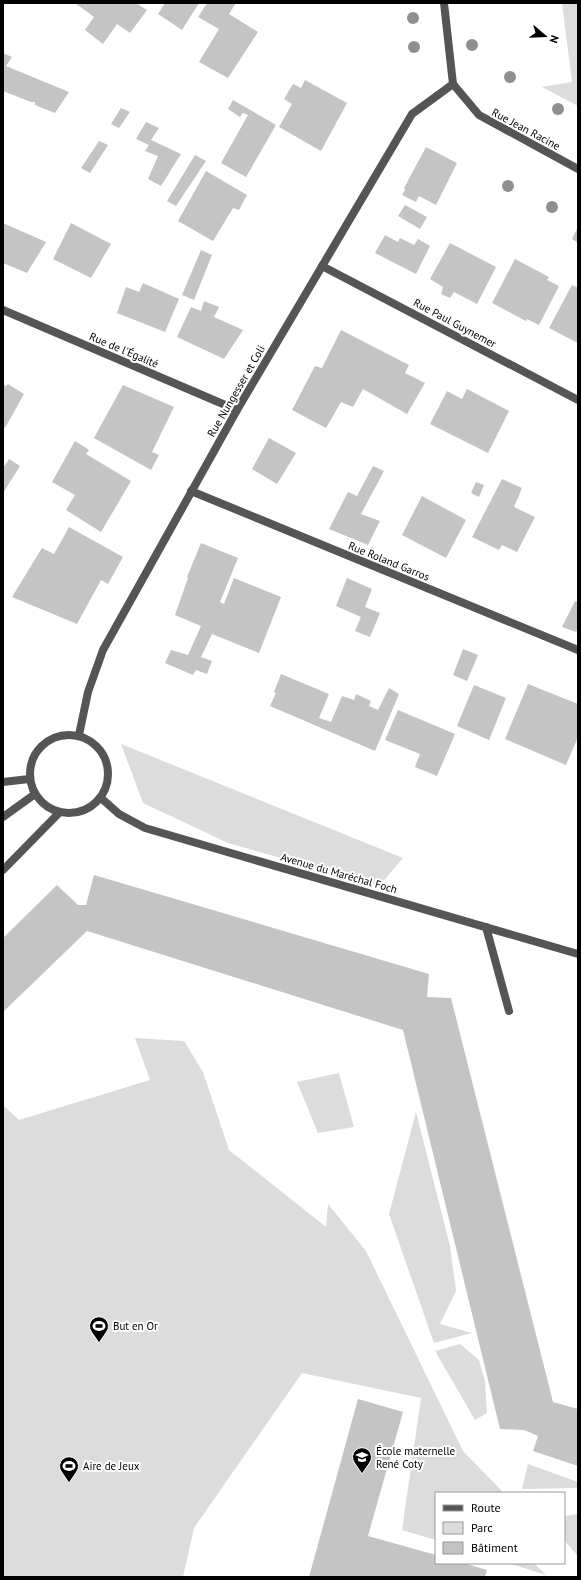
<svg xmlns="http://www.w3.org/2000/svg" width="581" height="1580" font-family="'PT Sans',sans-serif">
<rect width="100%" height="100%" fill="#fff"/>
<g fill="#dcdcdc">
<path d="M562,3H578V106L542,87L572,82Z"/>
<path d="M121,744L403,858L379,886L228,843L143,803Z"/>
<path d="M135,1038L184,1041L203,1072L229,1150L326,1227L328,1204L366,1251L463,1451L502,1491V1493H436V1540L402,1530L421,1398L302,1373L194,1528L183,1577H3V1105L19,1120L150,1080Z"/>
<path d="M339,1073L354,1127L318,1133L297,1082Z"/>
<path d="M416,1112L450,1246L456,1291L440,1324L472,1333L434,1343L389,1214Z"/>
<path d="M460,1344L479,1360L485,1381L487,1413L475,1420L435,1351Z"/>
<path d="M528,1464L578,1482V1488L522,1489Z"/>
<path d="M578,1514V1556L564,1540V1516Z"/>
<path d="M508,1563H534L546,1575Z"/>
</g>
<g fill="#c4c4c4">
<path d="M75,3H136L147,10L130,33L117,24L103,44L85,30L94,17Z"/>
<path d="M165,3H199L182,30L158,14Z"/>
<path d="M207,3H236L229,14L258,32L228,78L199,62L219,29L198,17Z"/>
<path d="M3,53L12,57L6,66L69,92L55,113L35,105V102H31L3,91Z"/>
<path d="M305,80L347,103L321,151L279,127L292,104L284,99L293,84L301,88Z"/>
<path d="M233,100L276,125L246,177L221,163L248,115L243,113L240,117L228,109Z"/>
<path d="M121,108L130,112L119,128L111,124Z"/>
<path d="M146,122L159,128L151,140L181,154L161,186L148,179L158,156L145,151L149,145L136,139Z"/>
<path d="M99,141L108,145L90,173L81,168Z"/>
<path d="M426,147L457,163L436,205L419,196L416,202L402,195L405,190L404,188Z"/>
<path d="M195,155L206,161L176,206L167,201Z"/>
<path d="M206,171L247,195L239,210L233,208L213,241L178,221Z"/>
<path d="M405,205L427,217L420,229L398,216Z"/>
<path d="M3,223L46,242L27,273L3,263Z"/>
<path d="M71,223L111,244L91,278L53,259Z"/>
<path d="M578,227V243L572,239Z"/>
<path d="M385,235L398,242L400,238L414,245L418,239L430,246L416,274L375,253Z"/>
<path d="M450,243L496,267L477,304L454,292L450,298L441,294L443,287L430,279Z"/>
<path d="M201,250L212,255L194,300L182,295Z"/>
<path d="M515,259L549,277L547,280L559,286L539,325L527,319L526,321L492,303Z"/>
<path d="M143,283L179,299L165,332L117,313L126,287L139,292Z"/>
<path d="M572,285L578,288V343L549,328Z"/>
<path d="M204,301L219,307L214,317L243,330L224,359L177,337L191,307L201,311Z"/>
<path d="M341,330L409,365L405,373L425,383L407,414L363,389L353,407L341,402L326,428L292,410L315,366L322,368Z"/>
<path d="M3,384L6,386L8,384L24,394L5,428L3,426Z"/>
<path d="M123,385L174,407L152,452L159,455L151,470L94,438Z"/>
<path d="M467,389L509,411L488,453L430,424L447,391L462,399Z"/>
<path d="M269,438L296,453L277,484L252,469Z"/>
<path d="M75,441L89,450L86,454L131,481L101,532L66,510L75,495L52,482Z"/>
<path d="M9,459L20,466L3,493V468Z"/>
<path d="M373,466L384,471L361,514L380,521L368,545L329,529L348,492L357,496Z"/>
<path d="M502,479L522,488L514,507L535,517L517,552L502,545L499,550L472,537Z"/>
<path d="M476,482L484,485L479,497L471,493Z"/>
<path d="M422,496L466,520L446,558L402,535Z"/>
<path d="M69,527L123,557L108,584L101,580L77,624L12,597L42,548L54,554Z"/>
<path d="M201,543L238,558L220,602L224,604L234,578L281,597L259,653L212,634L201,657L212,661L207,674L196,670L193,675L165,663L171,650L188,655L201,626L175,615L188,578L187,577Z"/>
<path d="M347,578L372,589L365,607L380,613L370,637L355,631L361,617L336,606Z"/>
<path d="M575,601L578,602V628L576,632L562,627Z"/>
<path d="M463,649L478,655L467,681L453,675Z"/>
<path d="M281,674L329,694L319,718L331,722L342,696L354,700L356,694L371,701L369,706L378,710L389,688L399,694L375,751L270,706L276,693L274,692Z"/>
<path d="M528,684L578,704V737L566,765L505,739Z"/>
<path d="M474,685L506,698L489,740L457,726Z"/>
<path d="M398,710L455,734L437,776L415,767L420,754L385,740Z"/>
<path d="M94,875L429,974L427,997L451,998L553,1402L578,1409V1466L533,1451L538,1436L524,1430L500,1429L403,1030L87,931L3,1012V938L57,885L78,905H86Z"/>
<path d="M358,1399L403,1412L368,1536L436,1555V1563H463L487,1570L485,1577H309Z"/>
</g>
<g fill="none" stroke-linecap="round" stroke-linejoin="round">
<path stroke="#555" stroke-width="8" d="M486,927L509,1011"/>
<g stroke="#555" stroke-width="8">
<path d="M444,3L453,84"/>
<path d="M453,84L479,115L578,169"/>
<path d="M322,266L578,400"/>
<path d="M3,310L237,410"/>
<path d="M191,491L578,650"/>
<circle cx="69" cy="774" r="39"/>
<path d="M79,735L88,692L103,650L237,410L412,114L453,84"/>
<path d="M3,782L29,779"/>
<path d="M101,798L119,814L145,828L578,954"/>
<path d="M3,817L35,794"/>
<path d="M3,870L59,813"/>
</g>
</g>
<g fill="#8f8f8f">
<circle cx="413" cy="18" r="6"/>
<circle cx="472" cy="45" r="6"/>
<circle cx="414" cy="47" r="6"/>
<circle cx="510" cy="77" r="6"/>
<circle cx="558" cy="109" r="6"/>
<circle cx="508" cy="186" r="6"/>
<circle cx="552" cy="207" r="6"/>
</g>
<defs>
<symbol id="stadium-pin" viewBox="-11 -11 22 30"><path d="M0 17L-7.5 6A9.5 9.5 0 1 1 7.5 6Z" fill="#000" stroke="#fff"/><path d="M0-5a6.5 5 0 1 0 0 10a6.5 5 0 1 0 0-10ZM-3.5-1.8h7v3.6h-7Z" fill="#fff"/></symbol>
<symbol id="school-pin" viewBox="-11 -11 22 30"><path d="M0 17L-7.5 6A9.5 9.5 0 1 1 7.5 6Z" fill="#000" stroke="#fff"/><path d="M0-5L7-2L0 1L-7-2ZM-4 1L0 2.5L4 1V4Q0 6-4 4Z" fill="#fff"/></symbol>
</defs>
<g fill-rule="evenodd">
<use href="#stadium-pin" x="88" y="1315" width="22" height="30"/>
<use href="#school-pin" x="351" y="1446" width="22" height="30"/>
<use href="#stadium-pin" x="58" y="1455" width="22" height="30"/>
</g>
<g text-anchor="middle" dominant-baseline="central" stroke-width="4" stroke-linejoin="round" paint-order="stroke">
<g font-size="11" fill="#000" stroke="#fff">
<text transform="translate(526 129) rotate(28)">Rue Jean Racine</text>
<text transform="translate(455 323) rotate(28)">Rue Paul Guynemer</text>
<text transform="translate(124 350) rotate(23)">Rue de l'Égalité</text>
<text transform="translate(236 391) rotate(-60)">Rue Nungesser et Coli</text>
<text transform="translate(389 561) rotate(22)">Rue Roland Garros</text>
<text transform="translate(339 873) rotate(16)">Avenue du Maréchal Foch</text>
</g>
<g font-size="11" fill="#000" stroke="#fff" text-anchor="start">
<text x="113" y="1326">But en Or</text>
<text x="376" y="1451">École maternelle<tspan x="376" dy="13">René Coty</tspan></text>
<text x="83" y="1466">Aire de Jeux</text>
</g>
</g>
<rect width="581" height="1580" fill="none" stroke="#000000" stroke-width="8"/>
<rect x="435" y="1492" width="130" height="72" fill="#ffffff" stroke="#999999"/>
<rect x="443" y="1505" width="20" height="6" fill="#555555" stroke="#999999"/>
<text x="471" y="1512" font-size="12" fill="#000000">Route</text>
<rect x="443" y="1522" width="20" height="12" fill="#dcdcdc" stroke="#999999"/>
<text x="471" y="1532" font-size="12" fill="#000000">Parc</text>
<rect x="443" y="1542" width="20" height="12" fill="#c4c4c4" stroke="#999999"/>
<text x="471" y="1552" font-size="12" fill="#000000">Bâtiment</text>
<g transform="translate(545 36) rotate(109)" stroke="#ffffff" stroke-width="3" paint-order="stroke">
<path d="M0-3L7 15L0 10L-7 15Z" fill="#000000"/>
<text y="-6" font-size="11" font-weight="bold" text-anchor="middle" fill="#000000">N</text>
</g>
</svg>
